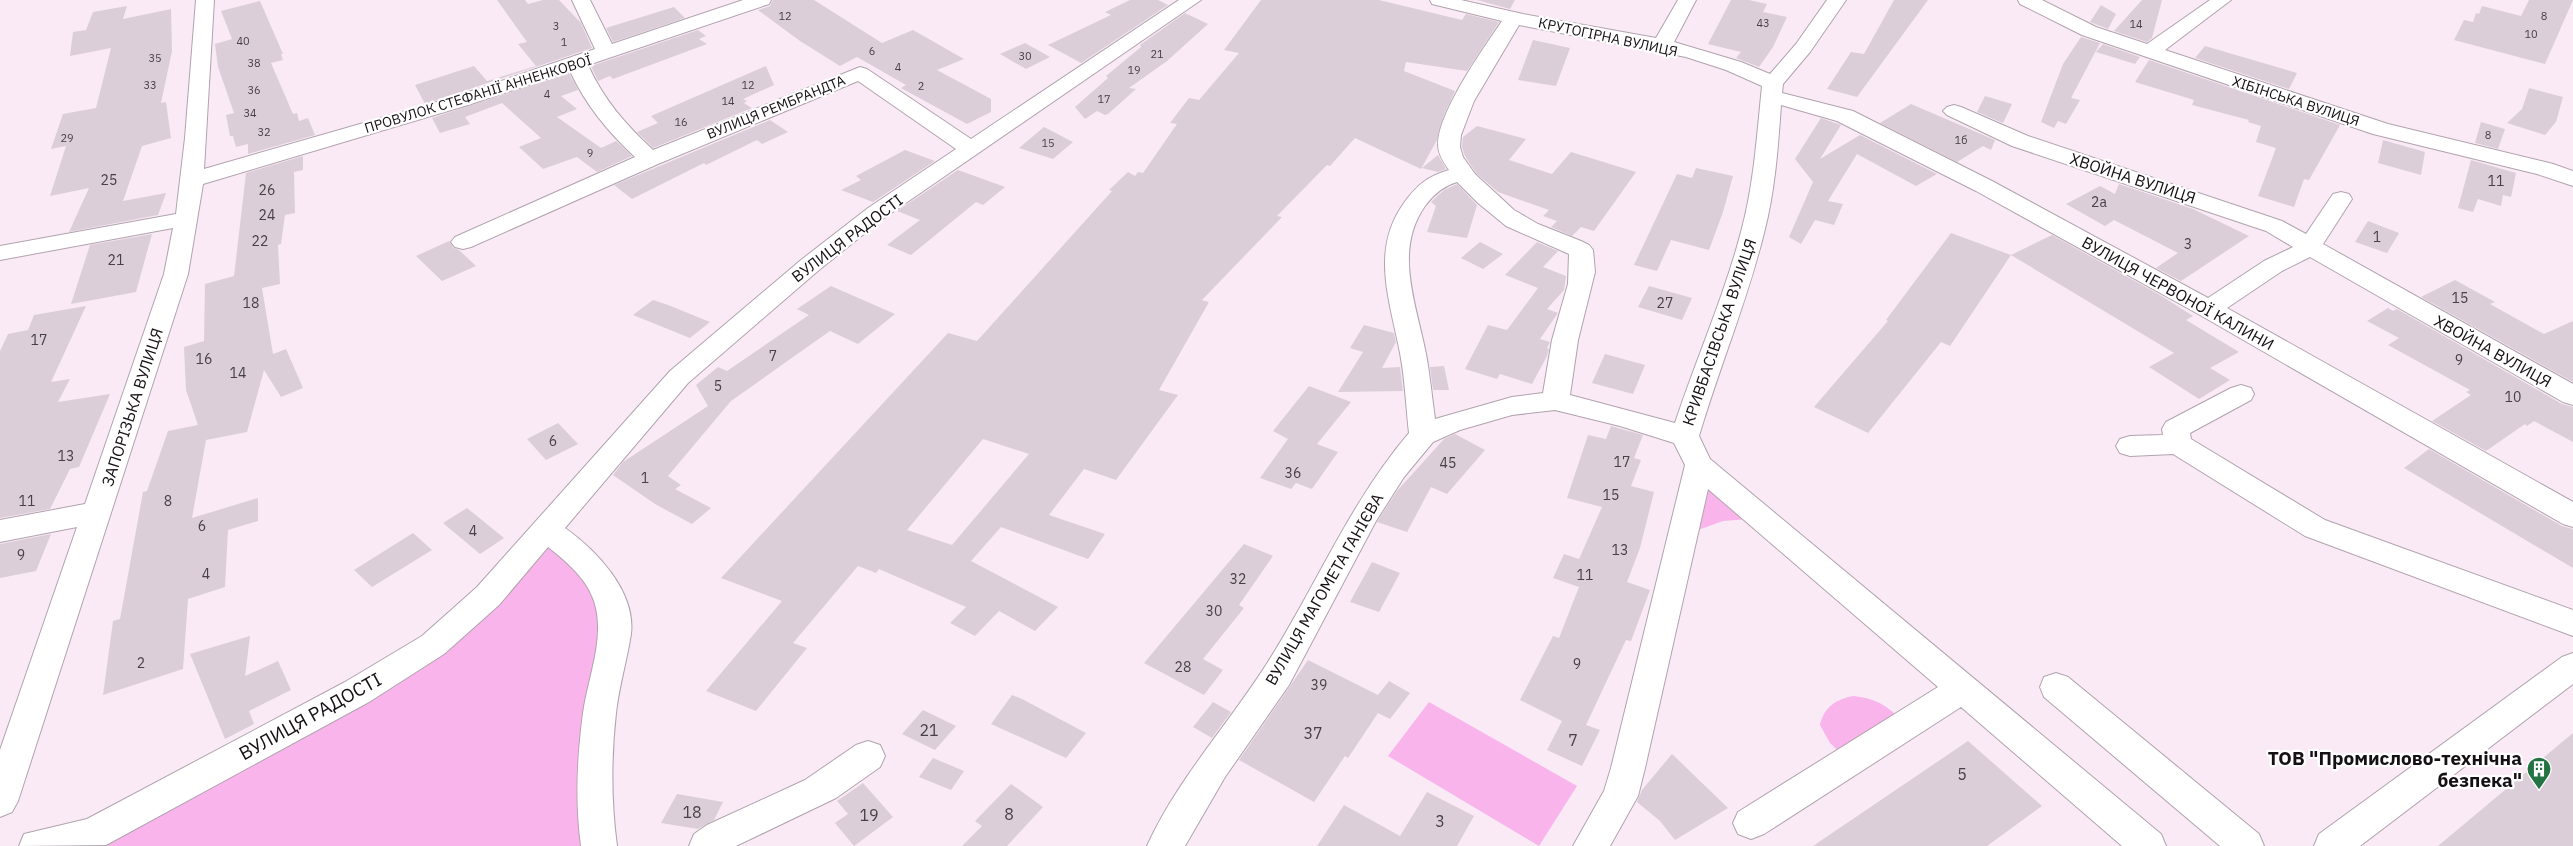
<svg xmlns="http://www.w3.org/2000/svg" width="2573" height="846" font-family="'IBM Plex Sans',sans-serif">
<rect width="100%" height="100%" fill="#f9eaf6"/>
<g fill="#f9b4ec">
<path d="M1699,465L1761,518L1723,521L1698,530Z"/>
<path d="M547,530L598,579L599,846H37L93,834L357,692Z"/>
<path d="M1854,696C1880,699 1889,708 1907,725L1849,761L1830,743L1820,725C1824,707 1836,699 1854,696Z"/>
<path d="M1429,702L1577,786L1539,846L1388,756Z"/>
</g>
<g fill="#dcced9" fill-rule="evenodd">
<path d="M497,0H525L528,4L543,0H559L581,23L592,48L425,104L415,85L474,66L487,81L536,66L518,44L527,42Z"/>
<path d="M773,0H814L882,43L913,30L964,59L937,70L991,99V112L967,124L901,88L906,85L857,57L840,66L800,41L758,10L770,6Z"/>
<path d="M1130,0H1158L1168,5L1081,63L1048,45L1111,15L1105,12Z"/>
<path d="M1261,0H1379L1462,20L1466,14L1499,22L1467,71L1406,62L1404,71L1455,91L1444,115L1437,140L1421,169L1355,138L1330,166L1327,165L1277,216L1282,217L1202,300L1209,302L1159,390L1178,395L1116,480L1084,469L1049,515L1105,534L1088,559L1001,527L971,561L1058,607L1035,631L999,611L975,636L950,623L966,607L879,569L876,573L858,566L793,643L807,648L756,711L706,691L782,601L721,578L948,333L977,341L1112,191L1109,190L1128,172L1135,176L1138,172L1143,173L1177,124L1170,123L1189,98L1199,100L1239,53L1224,50ZM983,439L1029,454L952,545L907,530Z"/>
<path d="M1477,0H1515L1510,9Z"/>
<path d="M1731,0H1749L1767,4L1763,12L1787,17L1773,47L1759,67L1736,58L1741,52L1708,44Z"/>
<path d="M1894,0H1928L1857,97L1827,89L1851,52L1864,54Z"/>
<path d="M2142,0H2162L2152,38L2147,42L2114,31Z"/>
<path d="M2529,0H2573L2545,64L2454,40L2464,20L2473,22L2476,13L2479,14L2482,6L2521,16Z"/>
<path d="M260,1L283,54H281L283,60L271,63L293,114L297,113L299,121L308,118L315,135L248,154V144L236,147L233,136H230L226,115L234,113L218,67L215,44L232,39L221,11Z"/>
<path d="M2101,5L2116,14L2108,29L2090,22Z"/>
<path d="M127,6L123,19L171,9L172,51L161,103L166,102L171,138L142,146L123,201L166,193L158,215L69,232L89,188L50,196L66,146L51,149L63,114L96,108L111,48L70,56L73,32L86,30L93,12Z"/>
<path d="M674,7L685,18L613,42L606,28Z"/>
<path d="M1185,13L1208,24L1167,61L1129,88L1136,89L1108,114L1105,115L1097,111L1085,119L1075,107L1108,78L1106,76L1141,47L1140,45Z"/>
<path d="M698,30L706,36L699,39L707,44L613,79L610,76L598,81L591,66Z"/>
<path d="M2081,37L2100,43L2071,98L2080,100L2066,124L2058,121L2054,128L2041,122L2063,64Z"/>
<path d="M1533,40L1570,48L1556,86L1518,80Z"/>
<path d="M1025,43L1050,57L1026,69L1000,54Z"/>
<path d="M2103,44L2140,57L2135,64L2096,52Z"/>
<path d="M2205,46L2297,73L2289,89L2195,58Z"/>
<path d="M2149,60L2340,125L2309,180L2304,179L2294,207L2258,196L2276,148L2256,142L2261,126L2248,122L2249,120L2192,105L2194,100L2135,82Z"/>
<path d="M766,66L774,85L743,99L747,101L744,103L752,108L653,148L637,132L658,123L651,116Z"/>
<path d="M569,73L578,90L561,96L577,109L557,117L601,148L616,141L632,156L597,172L577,157L543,169L519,147L541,138L502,103L465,117L470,124L440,133L432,118Z"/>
<path d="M2529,88L2563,97L2556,122L2545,135L2507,123L2522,109Z"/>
<path d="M1985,96L2012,104L2003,123L1977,112Z"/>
<path d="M1911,104L1995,140L1991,150L1983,146L1957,162L1880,123Z"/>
<path d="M1821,118L1841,125L1820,159L1860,135L1937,174L1916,186L1857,154L1828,201L1843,204L1834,225L1815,220L1801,244L1789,237L1813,182L1795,159Z"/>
<path d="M770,120L788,132L762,144L757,140L706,165L704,163L632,199L614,185Z"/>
<path d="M2481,122L2505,129L2498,149L2475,143Z"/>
<path d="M1477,126L1526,139L1509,160L1552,174L1571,152L1636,172L1594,231L1581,227L1572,236L1551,227L1557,221L1543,216L1549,210L1498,192L1476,173L1465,156L1462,147L1463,137Z"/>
<path d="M1044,127L1073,142L1053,159L1019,148Z"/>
<path d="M2383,140L2425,152L2421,175L2378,163Z"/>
<path d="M905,150L935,161L873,202L841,190L861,180L856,176Z"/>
<path d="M1438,155L1446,169L1438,172L1422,168Z"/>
<path d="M303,156V170L294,172L295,213L285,215L281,244L278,245L280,284L262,288L273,354L286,349L303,388L281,397L264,370L247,432L206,440L192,518L258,498V521L228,530L225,587L188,599L183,669L103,695L113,621L120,619L143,492L147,491L168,431L198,425L186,390L184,347L204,341L205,284L234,276L246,173Z"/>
<path d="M2471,160L2516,173L2511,197L2503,195L2501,206L2478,199L2473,212L2458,208Z"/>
<path d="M1696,168L1733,176L1723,212L1709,250L1671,240L1657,271L1634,265L1677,174L1692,178Z"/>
<path d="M958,170L1005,187L983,205L976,202L911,255L887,245L920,220L897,211Z"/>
<path d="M1457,184L1477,205L1467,238L1427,232L1436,206L1431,202L1444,190Z"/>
<path d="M2119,184L2193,209L2249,236L2181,281L2156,268L2178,253L2114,220L2105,226L2066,204L2100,186L2115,194Z"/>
<path d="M2368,221L2399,233L2387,253L2355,242Z"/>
<path d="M1951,233L2011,255L1950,346L1941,342L1868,433L1814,407L1888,321L1886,320Z"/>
<path d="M152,234L136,292L71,304L90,245Z"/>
<path d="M2052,235L2160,295L2193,316L2186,320L2239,352L2210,368L2230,380L2199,399L2149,367L2174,353L2011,255Z"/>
<path d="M449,241L454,248L459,250L476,266L442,281L416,256Z"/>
<path d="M1480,242L1503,254L1483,269L1461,258Z"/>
<path d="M1537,242L1558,251L1543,267L1566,276L1564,290L1547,309L1558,313L1540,339L1550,342L1547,348L1549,349L1547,356L1532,384L1500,374L1497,379L1465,369L1488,325L1507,330L1538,288L1505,275Z"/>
<path d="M2455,280L2495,302L2490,304L2544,334L2573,321V382L2421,297Z"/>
<path d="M831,286L895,314L858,344L830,331L731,401L668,476L681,485L675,489L711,508L692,524L655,504L613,475L623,462L708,406L696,385L718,367L727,371L809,315L797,309Z"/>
<path d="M1649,286L1692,298L1682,320L1638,307Z"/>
<path d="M653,300L668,305L710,322L690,338L633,315Z"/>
<path d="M86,306L51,382L70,379L58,402L110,394L79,467L70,469L50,509L0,518V351L8,334L28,330L34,315Z"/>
<path d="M2388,308L2393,311L2397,309L2562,404L2573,407V442L2534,421L2527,426L2525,424L2486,451L2432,421L2471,395L2466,392L2470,390L2388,345L2399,338L2367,321Z"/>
<path d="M1364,325L1394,333L1396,342L1382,368L1400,367L1403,391L1338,392L1363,352L1350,348Z"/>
<path d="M1605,354L1645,365L1633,394L1592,383Z"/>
<path d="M1444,366L1449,390H1433L1430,367Z"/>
<path d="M1309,386L1351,402L1317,444L1338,452L1312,489L1296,483L1291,489L1260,478L1288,439L1273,431Z"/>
<path d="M558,423L578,444L546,460L527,439Z"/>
<path d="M1611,426L1643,435L1634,458L1641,460L1631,486L1654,492L1640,548L1627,582L1650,590L1631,641L1626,640L1586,725L1600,730L1582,766L1547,750L1562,721L1520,700L1553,636L1559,638L1579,587L1553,578L1564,554L1579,559L1602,507L1567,498L1588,435L1606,439Z"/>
<path d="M1455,434L1485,450L1447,494L1431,487L1407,532L1377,522L1397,491L1444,439Z"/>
<path d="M2429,449L2562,526L2573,529V568L2404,468Z"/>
<path d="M467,508L504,538L480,554L443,523Z"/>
<path d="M413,533L432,550L372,587L354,570Z"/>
<path d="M51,534L36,571L0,578V544Z"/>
<path d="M1244,544L1273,556L1239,605L1244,608L1203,659L1223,670L1204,695L1144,663Z"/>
<path d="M1372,562L1400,573L1379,612L1350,602Z"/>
<path d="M250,636L245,676L278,661L291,690L249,711L254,724L225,739L190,654Z"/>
<path d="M1308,660L1378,695L1389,681L1410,693L1390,719L1378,713L1348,758L1345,756L1314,802L1239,760Z"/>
<path d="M1012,695L1022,699L1086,733L1066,758L991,724Z"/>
<path d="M1213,702L1231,712L1212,738L1193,727Z"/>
<path d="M923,710L956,726L935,750L902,734Z"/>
<path d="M2573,733V846H2438Z"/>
<path d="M1968,741L2042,806L1987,846H1813Z"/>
<path d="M1672,754L1728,808L1675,840L1660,821L1637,802L1642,790Z"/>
<path d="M933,758L964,771L951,790L919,777Z"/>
<path d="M863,783L893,817L854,846L835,823L848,814L837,801Z"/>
<path d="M1011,784L1043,807L1007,846H962L982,826L975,821Z"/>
<path d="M1427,792L1474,816L1457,846H1317L1344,805L1400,836Z"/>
<path d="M677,794L723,802L714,820L698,829L661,823Z"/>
</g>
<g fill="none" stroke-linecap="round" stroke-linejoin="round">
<defs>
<g id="minor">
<path d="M196,0H214L204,169L454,97L595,49L572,0H590L612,44L743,0H771L769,4L588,65C603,99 626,125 653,150L860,67L867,69L971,139L1179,0H1201L884,218L819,270L688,383L565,528C596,550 636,591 631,634C627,660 619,686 616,713C611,758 611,801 617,846H581C575,801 577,758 583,713C588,677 606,637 594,601C587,579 566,561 548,547L499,605L444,654L369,702L106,845L19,846L24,834L87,819L345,682L422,636L477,587L670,371L801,260L868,208L956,149L858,81L658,164L471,247L463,249L455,247L451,242L455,237L635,157C609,133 585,104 570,71L468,105L203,184L188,274L18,801L12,812L0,817V750L77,527L0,542V520L85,504L164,274L173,228L0,260V246L176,214L185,138Z"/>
<path d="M1430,0H1461L1523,14L1656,38L1678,0H1696L1674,42L1741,62L1770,74L1796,44L1827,0H1846L1810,52L1783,84L1782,93L1853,111L1992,181L2208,298L2264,261L2293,247L2266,231L2012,146L1947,115L1943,111L1947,107L1954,105L1961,107L2028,136L2282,221L2306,234L2333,194L2341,192L2349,194L2352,199L2323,244L2573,384V405L2563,402L2310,257L2282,271L2227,308L2573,502V527L2563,524L2200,315L1976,191L1837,121L1781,105C1778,148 1775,191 1764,233C1747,302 1719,368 1699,436L1710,459L2161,834L2166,846H2122L1961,707L1764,834L1751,839L1738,834L1733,823L1738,812L1938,687L1708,489L1645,768L1638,796L1610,846H1573L1604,791L1611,768L1685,465L1674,443L1620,426L1555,410L1512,415L1460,430L1433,442L1404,477L1376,521L1289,685L1225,777L1185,846H1147C1177,780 1227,726 1266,665C1316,587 1348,505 1409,433C1406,407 1405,379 1400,353C1390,301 1370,250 1404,203C1417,185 1428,176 1449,170C1444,163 1438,154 1438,145C1438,112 1483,49 1502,21L1432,4ZM1519,25L1686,57L1726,70L1762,86C1757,134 1754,185 1741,232C1724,297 1696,359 1675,423L1570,395L1578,340L1595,272L1593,250L1589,245L1581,241L1538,224L1514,210L1475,174L1463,157L1460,147L1461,135L1474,101ZM1457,182L1478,203L1506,226L1569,254L1568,284L1552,340L1543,393L1512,397L1435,419C1432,398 1430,375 1426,354C1417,306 1393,251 1425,206C1433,195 1443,186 1457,182Z"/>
<path d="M2018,0H2042L2096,27L2147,44L2210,0H2231L2165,50L2388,124L2553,164L2573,171V186L2537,174L2373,134L2082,35L2020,4Z"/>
<path d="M2241,385L2251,388L2254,394L2251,400L2190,433L2191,439L2325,520L2573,610V636L2305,536L2173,454L2130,456L2120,453L2116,446L2120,439L2130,436L2163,435L2162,429L2166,422L2231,388Z"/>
<path d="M2573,653V684L2360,846H2314L2319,834L2562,657Z"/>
<path d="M2056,673L2068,677L2259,834L2264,846H2220L2044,697L2040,687L2044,677Z"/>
<path d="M868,741L880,745L885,756L880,767L836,798L736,846H689L694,834L707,825L805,780L856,745Z"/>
</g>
</defs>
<use href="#minor" stroke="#b1a3ae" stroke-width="2"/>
<use href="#minor" fill="#fff" fill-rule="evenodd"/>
</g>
<defs>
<symbol id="building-pin" viewBox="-11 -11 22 30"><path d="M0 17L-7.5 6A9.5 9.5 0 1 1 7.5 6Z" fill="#237343" stroke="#fff"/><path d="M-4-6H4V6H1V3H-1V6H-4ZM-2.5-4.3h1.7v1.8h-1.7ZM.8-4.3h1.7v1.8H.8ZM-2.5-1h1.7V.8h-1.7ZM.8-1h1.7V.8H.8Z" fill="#fff"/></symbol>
</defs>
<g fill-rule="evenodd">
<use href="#building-pin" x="2525" y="755" width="28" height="38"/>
</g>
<g text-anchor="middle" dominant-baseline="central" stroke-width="4.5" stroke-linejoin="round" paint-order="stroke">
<g font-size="11" fill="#474045">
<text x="785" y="16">12</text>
<text x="2544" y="16">8</text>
<text x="1763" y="23">43</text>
<text x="2136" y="24">14</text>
<text x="556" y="26">3</text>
<text x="2531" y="34">10</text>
<text x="243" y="41">40</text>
<text x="564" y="42">1</text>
<text x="872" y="51">6</text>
<text x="1157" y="54">21</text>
<text x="1025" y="56">30</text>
<text x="155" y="58">35</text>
<text x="254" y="63">38</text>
<text x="898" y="67">4</text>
<text x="1134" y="70">19</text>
<text x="150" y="85">33</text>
<text x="748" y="85">12</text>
<text x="921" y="86">2</text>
<text x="254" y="90">36</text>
<text x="547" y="94">4</text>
<text x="1104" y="99">17</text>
<text x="728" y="101">14</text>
<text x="250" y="113">34</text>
<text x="681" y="122">16</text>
<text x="264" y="132">32</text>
<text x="2488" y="135">8</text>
<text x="67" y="138">29</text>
<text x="1961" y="140">1б</text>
<text x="1048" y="143">15</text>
<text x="590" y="153">9</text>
</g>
<g font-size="14" fill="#151014" stroke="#fff">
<text transform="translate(1608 37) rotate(12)">КРУТОГІРНА ВУЛИЦЯ</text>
<text transform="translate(478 94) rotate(-17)">ПРОВУЛОК СТЕФАНІЇ АННЕНКОВОЇ</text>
<text transform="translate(2296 101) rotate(18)">ХІБІНСЬКА ВУЛИЦЯ</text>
<text transform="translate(776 107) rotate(-22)">ВУЛИЦЯ РЕМБРАНДТА</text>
</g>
<g font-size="14" fill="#474045">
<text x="109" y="180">25</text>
<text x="2496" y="181">11</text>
<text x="267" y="190">26</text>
<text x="2099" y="202">2а</text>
<text x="267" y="215">24</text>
<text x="2377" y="237">1</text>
<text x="260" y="241">22</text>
<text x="2188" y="244">3</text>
<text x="116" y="260">21</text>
<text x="2460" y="298">15</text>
<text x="251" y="303">18</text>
<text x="1665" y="303">27</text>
<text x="39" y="340">17</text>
<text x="773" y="356">7</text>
<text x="204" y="359">16</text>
<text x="2459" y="360">9</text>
<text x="238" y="373">14</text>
<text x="718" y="386">5</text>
<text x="2513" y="397">10</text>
<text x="553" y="441">6</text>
<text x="66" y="456">13</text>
<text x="1622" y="462">17</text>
<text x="1448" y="463">45</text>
<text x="1293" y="473">36</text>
<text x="645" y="478">1</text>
<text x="1611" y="495">15</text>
<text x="27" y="501">11</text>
<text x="168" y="501">8</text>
<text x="202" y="526">6</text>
<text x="473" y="531">4</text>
<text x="1620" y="550">13</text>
<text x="21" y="555">9</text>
<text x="206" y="574">4</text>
<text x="1585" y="575">11</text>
<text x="1238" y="579">32</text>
<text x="1214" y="611">30</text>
<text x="141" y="663">2</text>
<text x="1577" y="664">9</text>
<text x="1183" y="667">28</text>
<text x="1319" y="685">39</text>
</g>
<g font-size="16" fill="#151014" stroke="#fff">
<text transform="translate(2133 178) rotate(18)">ХВОЙНА ВУЛИЦЯ</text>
<text transform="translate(847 238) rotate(-37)">ВУЛИЦЯ РАДОСТІ</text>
<text transform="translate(2178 293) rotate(29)">ВУЛИЦЯ ЧЕРВОНОЇ КАЛИНИ</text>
<text transform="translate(1719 332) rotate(-71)">КРИВБАСІВСЬКА ВУЛИЦЯ</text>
<text transform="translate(2493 351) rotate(29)">ХВОЙНА ВУЛИЦЯ</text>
<text transform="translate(132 407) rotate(-72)">ЗАПОРІЗЬКА ВУЛИЦЯ</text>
<text transform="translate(1324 589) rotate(-60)">ВУЛИЦЯ МАГОМЕТА ГАНІЄВА</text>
</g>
<g font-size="16" fill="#474045">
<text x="929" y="730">21</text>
<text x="1313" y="733">37</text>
<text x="1573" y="740">7</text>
<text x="1962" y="774">5</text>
<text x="692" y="812">18</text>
<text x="1009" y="814">8</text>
<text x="869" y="815">19</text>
<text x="1440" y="821">3</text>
</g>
<g font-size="19" fill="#151014" stroke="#fff">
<text transform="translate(310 716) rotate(-29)">ВУЛИЦЯ РАДОСТІ</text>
</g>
<g font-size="19" font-weight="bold" fill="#151014" stroke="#fff" text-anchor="end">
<text x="2522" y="758">ТОВ "Промислово-технічна<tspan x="2522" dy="22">безпека"</tspan></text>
</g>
</g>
</svg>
